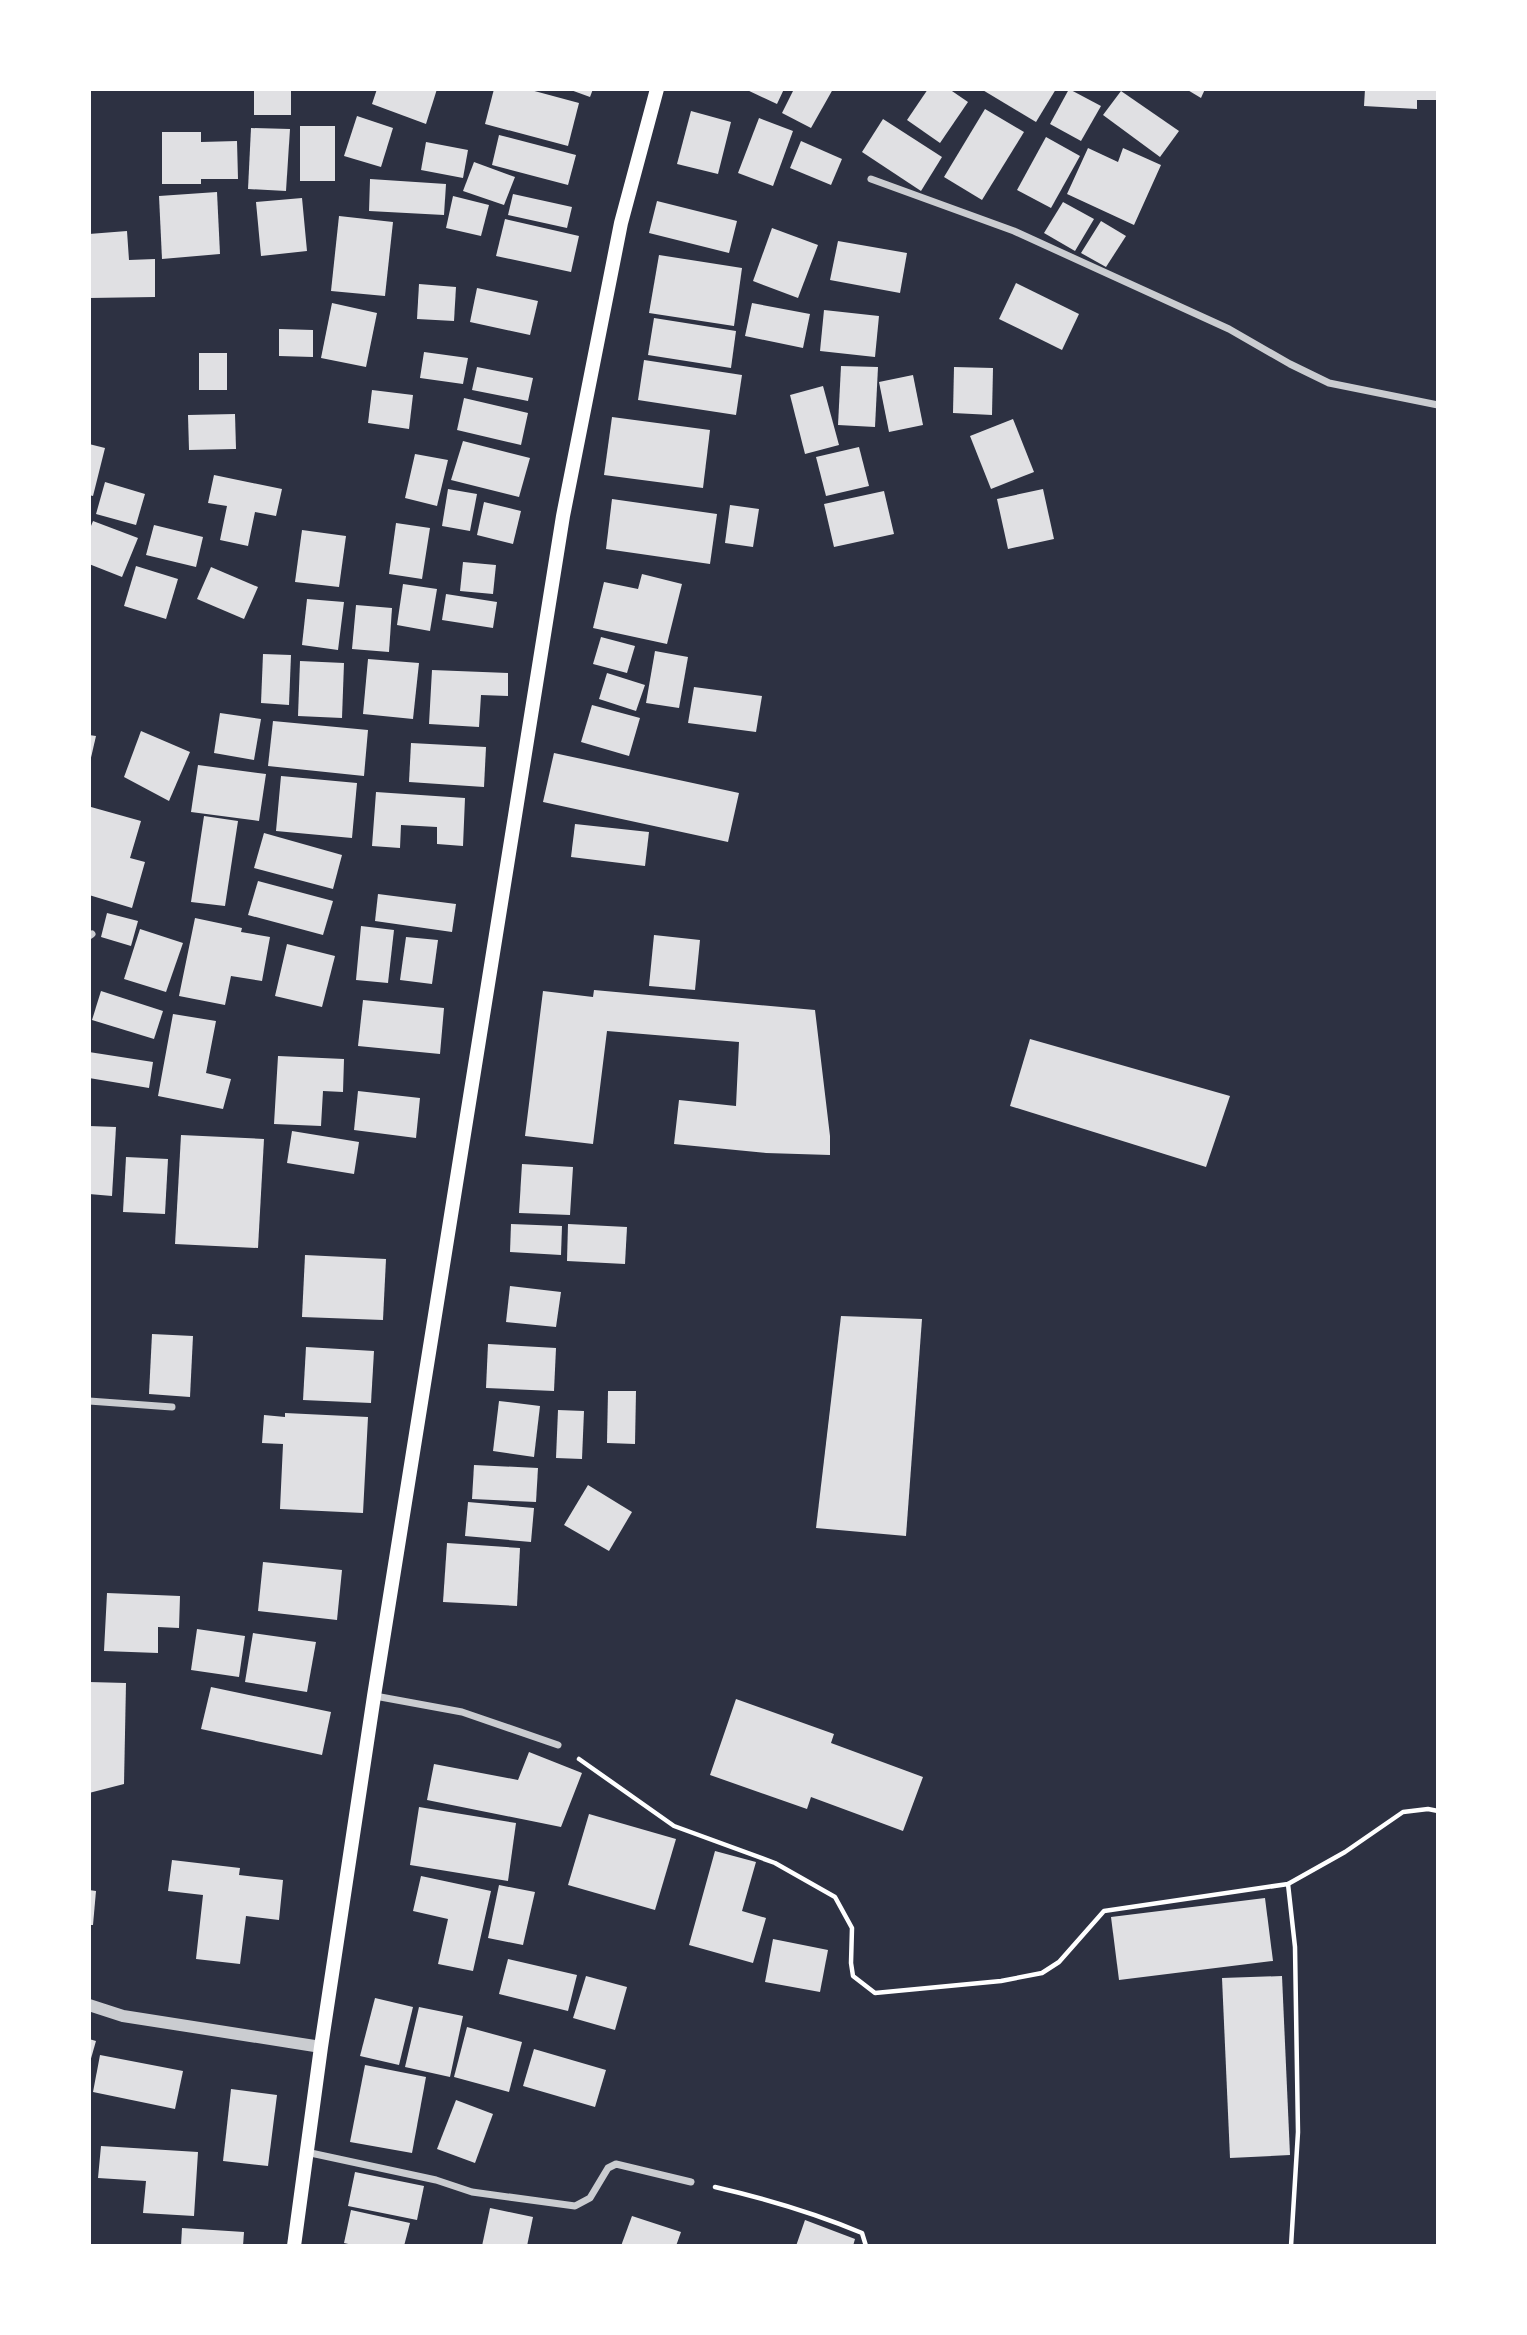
<svg xmlns="http://www.w3.org/2000/svg" width="1527" height="2335" font-family="'DejaVu Sans',sans-serif">
<rect width="100%" height="100%" fill="#2d3142"/>
<g fill="#e0e0e3">
<rect x="254" y="89" width="37" height="26"/>
<path d="M377,89H437L426,124L372,104Z"/>
<path d="M494,89H527L579,103L568,146L485,124Z"/>
<path d="M568,89H593L590,97Z"/>
<path d="M745,89H784L777,104Z"/>
<path d="M794,89H833L811,128L782,113Z"/>
<path d="M928,89H949L968,102L940,143L907,120Z"/>
<path d="M981,89H1056L1036,122Z"/>
<path d="M1069,89L1101,106L1081,141L1050,124Z"/>
<path d="M1186,89H1205L1201,98Z"/>
<path d="M1365,89H1438V100H1417V109L1364,106Z"/>
<path d="M1121,91L1179,131L1160,157L1103,115Z"/>
<path d="M985,109L1024,132L982,200L944,177Z"/>
<path d="M691,111L731,122L718,174L677,164Z"/>
<path d="M357,116L393,128L381,167L344,156Z"/>
<path d="M759,118L793,131L773,186L738,173Z"/>
<path d="M883,119L942,157L921,191L862,152Z"/>
<rect x="300" y="126" width="35" height="55"/>
<path d="M251,128L290,129L286,191L248,189Z"/>
<path d="M162,132H201V142L237,141L238,179H201V184H162Z"/>
<path d="M499,135L576,155L568,185L492,165Z"/>
<path d="M1046,137L1080,156L1051,208L1017,190Z"/>
<path d="M801,141L842,159L831,185L790,168Z"/>
<path d="M426,142L468,150L463,178L421,170Z"/>
<path d="M1088,148L1118,162L1123,148L1161,165L1134,225L1067,194Z"/>
<path d="M474,162L515,177L504,205L463,191Z"/>
<path d="M370,179L446,184L444,215L369,211Z"/>
<path d="M217,192L220,254L162,259L159,196Z"/>
<path d="M513,194L572,207L567,228L508,215Z"/>
<path d="M453,196L489,205L481,236L446,228Z"/>
<path d="M302,198L307,251L261,256L256,202Z"/>
<path d="M657,201L737,221L729,253L649,233Z"/>
<path d="M1063,202L1094,219L1075,251L1044,233Z"/>
<path d="M339,216L393,222L385,296L331,291Z"/>
<path d="M505,219L579,236L571,272L496,256Z"/>
<path d="M1101,221L1126,236L1106,267L1081,253Z"/>
<path d="M772,228L818,245L798,298L753,281Z"/>
<path d="M127,231L129,260L155,259V297L89,298V234Z"/>
<path d="M838,241L907,253L900,293L830,280Z"/>
<path d="M659,255L742,268L734,326L649,313Z"/>
<path d="M1016,283L1079,314L1062,350L999,319Z"/>
<path d="M419,284L456,287L454,321L417,319Z"/>
<path d="M477,288L538,301L530,335L470,322Z"/>
<path d="M332,303L377,313L366,367L321,358Z"/>
<path d="M752,303L810,314L803,348L745,336Z"/>
<path d="M824,310L879,316L875,357L820,351Z"/>
<path d="M654,318L736,331L731,368L648,355Z"/>
<path d="M279,329L313,330V357L279,356Z"/>
<path d="M424,352L468,358L463,384L420,378Z"/>
<rect x="199" y="353" width="28" height="37"/>
<path d="M644,360L742,375L736,415L638,400Z"/>
<path d="M841,366L878,367L875,427L838,425Z"/>
<path d="M477,367L533,378L528,401L472,390Z"/>
<path d="M954,367L993,368L992,415L953,413Z"/>
<path d="M913,375L923,425L889,432L879,382Z"/>
<path d="M823,386L839,445L805,454L790,395Z"/>
<path d="M372,390L413,395L409,429L368,423Z"/>
<path d="M464,398L528,413L521,445L457,430Z"/>
<path d="M235,414L236,449L189,450L188,415Z"/>
<path d="M612,417L710,430L703,488L604,475Z"/>
<path d="M1013,419L1034,472L991,489L970,436Z"/>
<path d="M463,441L530,458L519,497L451,480Z"/>
<path d="M89,444L105,448L93,496L89,495Z"/>
<path d="M859,447L869,486L826,496L816,457Z"/>
<path d="M415,454L448,460L437,506L405,498Z"/>
<path d="M214,475L282,489L276,516L255,512L248,546L220,540L227,506L208,503Z"/>
<path d="M105,482L145,494L136,525L96,514Z"/>
<path d="M448,489L477,494L470,531L442,526Z"/>
<path d="M1043,489L1054,539L1008,549L997,499Z"/>
<path d="M884,491L894,534L834,547L824,504Z"/>
<path d="M612,499L717,514L710,564L606,549Z"/>
<path d="M484,502L521,511L513,544L477,535Z"/>
<path d="M730,505L759,509L753,547L725,543Z"/>
<path d="M93,521L138,538L122,577L89,564V531Z"/>
<path d="M396,523L430,528L422,579L389,574Z"/>
<path d="M154,525L203,537L196,567L146,555Z"/>
<path d="M302,530L346,536L339,587L295,582Z"/>
<path d="M463,562L496,565L493,594L460,591Z"/>
<path d="M136,566L178,579L166,619L124,606Z"/>
<path d="M211,567L258,587L244,619L197,599Z"/>
<path d="M642,574L682,584L667,644L593,628L604,582L638,589Z"/>
<path d="M403,584L437,589L430,631L397,625Z"/>
<path d="M446,594L497,602L493,628L442,620Z"/>
<path d="M307,599L344,602L338,650L302,645Z"/>
<path d="M356,605L392,608L389,652L352,649Z"/>
<path d="M601,637L635,646L627,673L593,664Z"/>
<path d="M655,651L688,657L679,708L646,703Z"/>
<path d="M263,654L291,655L289,705L261,703Z"/>
<path d="M368,659L419,663L413,719L363,714Z"/>
<path d="M300,661L344,663L342,718L298,716Z"/>
<path d="M432,670L508,673V696L481,695L479,727L429,724Z"/>
<path d="M607,673L645,685L636,711L599,699Z"/>
<path d="M694,687L762,696L756,732L688,723Z"/>
<path d="M592,705L640,718L629,756L581,742Z"/>
<path d="M220,713L261,719L254,760L214,753Z"/>
<path d="M273,721L368,730L364,776L268,766Z"/>
<path d="M141,731L190,752L169,801L124,777Z"/>
<path d="M89,735L96,736L90,762H89Z"/>
<path d="M411,743L486,747L484,787L409,782Z"/>
<path d="M554,753L739,793L728,842L543,802Z"/>
<path d="M198,765L266,774L259,821L191,812Z"/>
<path d="M281,776L357,783L352,838L276,831Z"/>
<path d="M376,792L465,798L463,846L437,844V827L401,825L400,848L372,846Z"/>
<path d="M91,807L141,821L130,858L145,862L132,908L89,895Z"/>
<path d="M204,816L238,821L225,906L191,902Z"/>
<path d="M575,824L649,832L645,866L571,857Z"/>
<path d="M264,833L342,855L333,889L254,868Z"/>
<path d="M258,881L333,901L323,935L248,915Z"/>
<path d="M378,894L456,904L452,932L375,921Z"/>
<path d="M107,913L138,921L131,946L101,937Z"/>
<path d="M195,918L242,928L241,932L270,937L262,981L231,976L225,1005L179,996Z"/>
<path d="M361,926L394,930L388,983L356,980Z"/>
<path d="M140,929L183,943L166,992L124,979Z"/>
<path d="M654,935L700,940L695,990L649,986Z"/>
<path d="M406,937L438,940L432,984L400,980Z"/>
<path d="M287,944L335,956L322,1007L275,996Z"/>
<path d="M594,990L815,1010L830,1136V1155L766,1153L674,1144L679,1100L736,1106L739,1042L607,1031L593,1144L525,1136L543,991L593,997Z"/>
<path d="M101,991L163,1011L154,1039L92,1020Z"/>
<path d="M363,1000L444,1008L440,1054L358,1046Z"/>
<path d="M173,1014L216,1021L206,1073L231,1079L223,1109L158,1096Z"/>
<path d="M1030,1039L1230,1096L1206,1167L1010,1106Z"/>
<path d="M89,1052L153,1062L149,1088L89,1078Z"/>
<path d="M278,1056L344,1059L343,1092L323,1091L321,1126L274,1124Z"/>
<path d="M358,1091L420,1098L416,1138L354,1130Z"/>
<path d="M89,1126L116,1127L112,1196L89,1194Z"/>
<path d="M292,1131L359,1142L354,1174L287,1163Z"/>
<path d="M181,1135L264,1139L258,1248L175,1244Z"/>
<path d="M126,1157L168,1159L165,1214L123,1212Z"/>
<path d="M522,1164L573,1167L570,1215L519,1213Z"/>
<path d="M511,1224L562,1226L561,1255L510,1252Z"/>
<path d="M568,1224L627,1227L625,1264L567,1261Z"/>
<path d="M305,1255L386,1259L383,1320L302,1317Z"/>
<path d="M510,1286L561,1292L556,1327L506,1322Z"/>
<path d="M841,1316L922,1319L906,1536L816,1528Z"/>
<path d="M152,1334L193,1336L190,1397L149,1394Z"/>
<path d="M488,1344L556,1348L554,1391L486,1388Z"/>
<path d="M306,1347L374,1351L371,1403L303,1400Z"/>
<path d="M608,1391H636L635,1444L607,1443Z"/>
<path d="M499,1401L540,1406L534,1457L493,1451Z"/>
<path d="M558,1410L584,1411L582,1459L556,1458Z"/>
<path d="M285,1413L368,1417L363,1513L280,1509L283,1444L262,1443L264,1415L285,1417Z"/>
<path d="M474,1465L538,1468L536,1502L472,1499Z"/>
<path d="M588,1485L632,1512L609,1551L564,1525Z"/>
<path d="M468,1502L534,1508L531,1542L465,1536Z"/>
<path d="M447,1543L520,1548L517,1606L443,1602Z"/>
<path d="M263,1562L342,1570L337,1620L258,1611Z"/>
<path d="M107,1593L180,1596L179,1628L158,1627V1653L104,1651Z"/>
<path d="M197,1629L245,1636L239,1677L191,1670Z"/>
<path d="M253,1633L316,1642L307,1692L245,1682Z"/>
<path d="M89,1682L126,1683L124,1784L89,1793Z"/>
<path d="M211,1687L331,1712L322,1755L201,1729Z"/>
<path d="M736,1699L834,1734L831,1743L923,1777L903,1831L811,1797L807,1809L710,1775Z"/>
<path d="M529,1752L582,1773L561,1827L427,1800L434,1764L518,1780Z"/>
<path d="M419,1807L516,1823L508,1881L410,1865Z"/>
<path d="M589,1814L676,1839L655,1910L568,1885Z"/>
<path d="M715,1851L756,1862L742,1911L766,1918L753,1963L689,1945Z"/>
<path d="M172,1860L240,1868L239,1875L283,1880L279,1920L246,1916L240,1964L196,1959L203,1895L168,1891Z"/>
<path d="M421,1876L491,1891L473,1971L438,1964L448,1919L413,1911Z"/>
<path d="M499,1885L535,1892L523,1945L488,1938Z"/>
<path d="M89,1890L96,1891L93,1925H89Z"/>
<path d="M1265,1898L1273,1961L1119,1980L1111,1917Z"/>
<path d="M773,1939L828,1950L820,1992L765,1982Z"/>
<path d="M508,1959L577,1975L568,2011L499,1994Z"/>
<path d="M586,1976L627,1987L615,2030L573,2018Z"/>
<path d="M1282,1976L1290,2155L1230,2158L1222,1978Z"/>
<path d="M375,1998L413,2007L399,2065L360,2056Z"/>
<path d="M419,2007L463,2016L450,2077L405,2067Z"/>
<path d="M467,2027L522,2042L509,2092L454,2077Z"/>
<path d="M89,2039L96,2041L90,2062H89Z"/>
<path d="M534,2049L606,2070L595,2107L523,2086Z"/>
<path d="M100,2055L183,2071L175,2109L93,2092Z"/>
<path d="M365,2065L426,2077L412,2153L350,2142Z"/>
<path d="M231,2089L277,2095L268,2166L223,2161Z"/>
<path d="M456,2100L493,2114L475,2163L437,2149Z"/>
<path d="M101,2146L198,2152L194,2216L143,2213L146,2181L98,2178Z"/>
<path d="M355,2172L424,2186L417,2220L348,2206Z"/>
<path d="M490,2208L533,2217L527,2246H482Z"/>
<path d="M351,2210L410,2223L404,2246H357L344,2243Z"/>
<path d="M632,2216L681,2232L676,2246H621Z"/>
<path d="M805,2220L855,2239L853,2246H796Z"/>
<path d="M182,2228L244,2232L243,2246H181Z"/>
</g>
<g fill="none" stroke-linecap="round" stroke-linejoin="round">
<g stroke="#fff" stroke-width="4.5">
<path d="M579,1759L674,1826L775,1863L835,1897L852,1928L851,1963L853,1976L875,1993L1001,1981L1042,1973L1059,1962L1104,1911L1288,1884L1345,1852L1403,1812L1428,1809L1438,1811"/>
<path d="M1288,1884L1295,1947L1298,2132L1291,2246"/>
<path d="M715,2187C763,2198 817,2214 862,2233L866,2246"/>
</g>
<g stroke="#caccd0" stroke-width="7">
<path d="M871,179L1014,231L1229,329L1290,364L1329,383L1438,405"/>
<path d="M89,936L92,934"/>
<path d="M89,1401L172,1407"/>
<path d="M375,1696L462,1712L558,1745"/>
<path d="M306,2152L436,2180L472,2192L575,2206L590,2198L608,2168L616,2164L691,2182"/>
</g>
<path stroke="#caccd0" stroke-width="12" d="M89,2005L123,2016L321,2047"/>
<path stroke="#fff" stroke-width="14" d="M294,2246L321,2047L374,1696L563,516L621,223L657,89"/>
</g>
<rect width="1527" height="2335" fill="none" stroke="#ffffff" stroke-width="182"/>
</svg>
